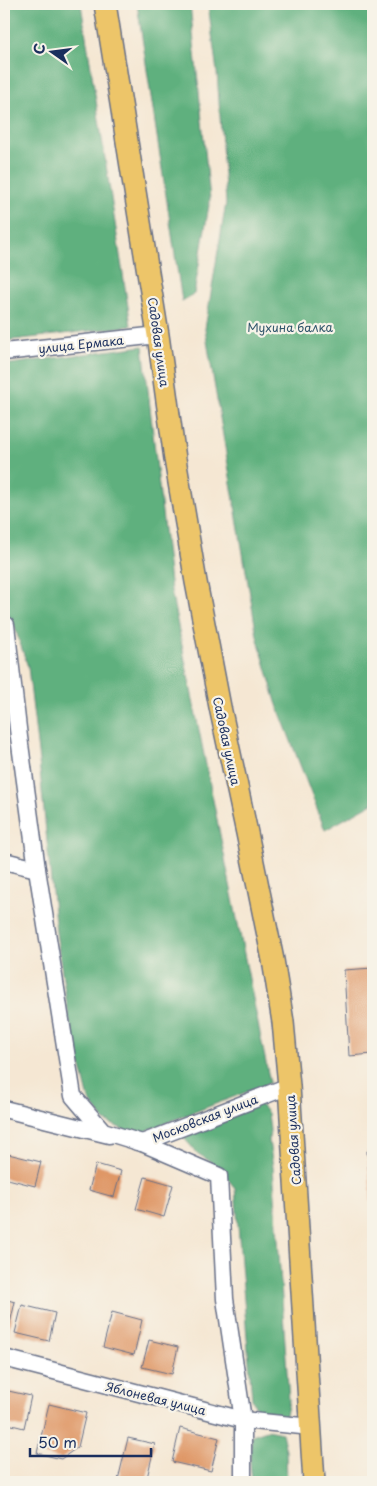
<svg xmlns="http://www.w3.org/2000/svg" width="377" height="1486" font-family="'Playpen Sans',sans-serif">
<rect width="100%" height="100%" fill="#f7f3e8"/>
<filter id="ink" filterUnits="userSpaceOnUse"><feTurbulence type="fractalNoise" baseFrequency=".02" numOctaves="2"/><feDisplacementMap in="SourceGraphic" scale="10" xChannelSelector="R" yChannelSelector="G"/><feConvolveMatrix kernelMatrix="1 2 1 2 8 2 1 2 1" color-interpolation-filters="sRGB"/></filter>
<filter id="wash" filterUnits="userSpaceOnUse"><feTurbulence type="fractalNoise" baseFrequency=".0096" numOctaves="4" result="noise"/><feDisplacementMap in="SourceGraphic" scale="20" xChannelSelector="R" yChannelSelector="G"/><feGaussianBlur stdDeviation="1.12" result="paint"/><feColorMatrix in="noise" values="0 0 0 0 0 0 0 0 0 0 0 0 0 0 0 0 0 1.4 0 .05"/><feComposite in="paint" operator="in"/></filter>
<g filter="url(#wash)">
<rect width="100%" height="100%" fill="#f5e7d3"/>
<g fill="#5eb07e" stroke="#3c706e">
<path d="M4,4H81L131,326L4,341Z"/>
<path d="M137,4H190L210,199L194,294L182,301Z"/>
<path d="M208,4H373V803L325,830L276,702L257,636L205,329L226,203L217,72Z"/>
<path d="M143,346L171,591L270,1083L135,1135L105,1121L89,1100L69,1018L56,932L39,761L28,667L14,625L4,615V365Z"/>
<path d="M258,1102L268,1113L270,1130L269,1141L273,1167L289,1401L285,1419H270L258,1413L252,1399L235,1188L217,1166L197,1153L184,1138L219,1118Z"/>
<path d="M267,1430L282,1433L286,1451L287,1482H252L250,1461L252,1435Z"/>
</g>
<g id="blocks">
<g fill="#df9766">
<path d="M373,968V1054L349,1056L344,970Z"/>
<path d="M367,1151H373V1215H372Z"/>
<path d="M4,1153L41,1162L35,1186L4,1178Z"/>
<path d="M96,1164L121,1171L114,1197L89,1190Z"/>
<path d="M145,1177L173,1185L164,1217L136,1209Z"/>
<path d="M4,1299L15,1302L8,1332L4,1331Z"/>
<path d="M22,1305L55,1313L49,1341L15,1333Z"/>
<path d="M112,1312L142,1320L134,1355L103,1347Z"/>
<path d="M149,1340L178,1347L172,1374L142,1367Z"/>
<path d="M4,1390L31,1396L24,1428L4,1423Z"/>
<path d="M49,1404L86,1413L78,1447L61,1459L37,1453Z"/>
<path d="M180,1428L219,1438L211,1471L172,1462Z"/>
<path d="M128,1438L155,1444L146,1482H126L118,1480Z"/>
</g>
</g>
</g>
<g filter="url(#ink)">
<use href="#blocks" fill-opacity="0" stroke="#676f87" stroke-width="1"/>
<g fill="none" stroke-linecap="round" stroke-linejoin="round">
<defs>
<g id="minor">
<path d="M4,352L158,335"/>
<path d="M4,624L6,625L19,737L37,869L73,1096L103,1131L142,1143L219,1176L225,1299L243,1420V1482"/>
<path d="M4,861L37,869"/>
<path d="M4,1109L109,1135"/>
<path d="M137,1142L142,1143L289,1086"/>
<path d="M4,1358L243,1420L311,1427"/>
</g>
<path id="major" d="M105,4L158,335L175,459L196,582L220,707L247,833L273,960L283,1022L289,1086L314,1482"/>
</defs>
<use href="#minor" stroke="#676f87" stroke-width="19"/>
<use href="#major" stroke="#676f87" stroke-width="24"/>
<use href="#minor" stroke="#fff" stroke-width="16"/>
<use href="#major" stroke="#edc569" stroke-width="21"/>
</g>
</g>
<g text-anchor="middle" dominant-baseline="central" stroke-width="4.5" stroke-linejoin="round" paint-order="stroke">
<g font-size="12" fill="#31566c" stroke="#f7f3e8">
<text x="290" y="327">Мухина балка</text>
</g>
<g font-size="12" fill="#1b2f5e" stroke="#f7f3e8">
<text transform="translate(159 342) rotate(82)">Садовая улица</text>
<text transform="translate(81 344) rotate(-6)">улица Ермака</text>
<text transform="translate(227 741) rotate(78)">Садовая улица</text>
<text transform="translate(205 1118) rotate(-21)">Московская улица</text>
<text transform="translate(293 1140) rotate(-94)">Садовая улица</text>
<text transform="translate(156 1398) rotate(14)">Яблоневая улица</text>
</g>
</g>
<rect width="377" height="1486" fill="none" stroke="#f7f3e8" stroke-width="20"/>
<g transform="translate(52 52) rotate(284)" stroke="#f7f3e8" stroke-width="4" paint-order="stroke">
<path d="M0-4L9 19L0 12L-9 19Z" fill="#1b2f5e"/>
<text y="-8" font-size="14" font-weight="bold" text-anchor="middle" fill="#1b2f5e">С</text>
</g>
<path d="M30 1448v8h121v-8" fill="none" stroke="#1b2f5e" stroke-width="2.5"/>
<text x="38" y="1448" font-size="15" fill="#1b2f5e" stroke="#f7f3e8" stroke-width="4" paint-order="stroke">50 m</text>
</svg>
